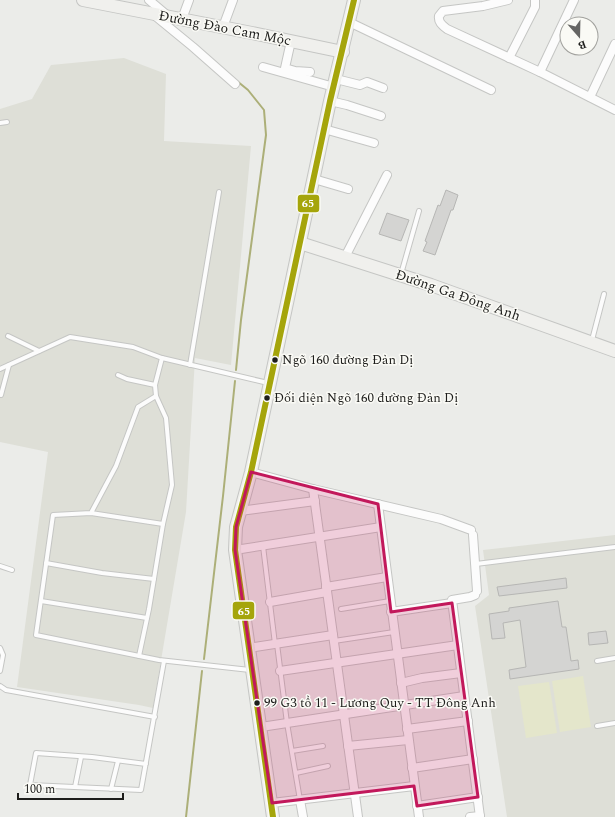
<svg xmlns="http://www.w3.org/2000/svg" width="615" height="817" font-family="Spectral,serif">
<rect width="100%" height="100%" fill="#ebece9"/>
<g fill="#dedfd7">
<path d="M124,58L166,74L164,141L251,146L231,365L195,358L186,512L153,708L139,705L17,687L48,452L0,442V109L32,99L51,65Z"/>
<path d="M615,535V817H507L475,606L489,595L483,550Z"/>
</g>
<g fill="#e4e6cb">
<path d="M583,676L591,727L560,732L552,681Z"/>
<path d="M549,682L557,733L526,738L518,686Z"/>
</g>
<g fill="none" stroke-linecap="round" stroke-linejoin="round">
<g stroke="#acaf78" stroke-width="2">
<path d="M236,370L241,320L266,135L264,110L248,90L237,81"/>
<path d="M204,659L223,496L235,381"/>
<path d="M186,817L202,671"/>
</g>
</g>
<g fill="#d4d4d2" stroke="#b6b6b4">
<path d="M446,190L458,195L453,210H451L435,255L423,251L427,242L425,241L438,205L440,206Z"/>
<path d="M387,213L409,220L401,241L379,234Z"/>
<path d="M566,578L567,588L499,596L497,587Z"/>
<path d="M558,601L562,627H566L571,661L578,660L579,669L510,679L509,670L526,667L520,620L503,623L505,638L492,639L489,614L509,611V608Z"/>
<path d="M606,631L608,643L589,645L588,633Z"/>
</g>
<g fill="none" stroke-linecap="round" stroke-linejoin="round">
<defs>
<g id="lane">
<path d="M0,123L7,122"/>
<path d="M401,274L419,211"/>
<path d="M8,336L39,351"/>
<path d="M592,340L604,294"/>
<path d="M190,365L219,192"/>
<path d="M0,369L70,337L133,347L162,358L268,383"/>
<path d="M118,375L127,379L155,385L156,396"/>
<path d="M155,385L162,358"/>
<path d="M1,395L9,365"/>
<path d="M91,513L116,466L138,407L156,396L166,418L172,485L163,524L91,513L53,515L36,635L159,660L250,670"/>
<path d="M263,546L275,644"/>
<path d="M46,563L102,573L154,579"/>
<path d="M476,564L615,547"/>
<path d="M0,566L12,570"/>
<path d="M41,601L147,618"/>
<path d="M341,609L390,601"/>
<path d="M334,641L394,632"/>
<path d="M277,644L287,723L300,800"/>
<path d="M0,648L3,655L0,671"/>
<path d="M139,656L149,609L163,524"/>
<path d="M597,661L615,658"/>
<path d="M0,686L6,690L155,717"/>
<path d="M597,726L615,723"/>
<path d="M292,751L323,746"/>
<path d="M146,764L92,757L36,753L30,785L141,790L164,661"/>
<path d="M296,773L328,766"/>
<path d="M75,787L81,757"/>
<path d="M111,789L118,761"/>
</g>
<g id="street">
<path d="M149,0L168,16"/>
<path d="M508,0L483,6L443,11L439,16C438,22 442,25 447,29L540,72L615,110"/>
<path d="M154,15L193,47L235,84"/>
<path d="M182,19L189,0"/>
<path d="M349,22L491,90"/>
<path d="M223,27L233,0"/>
<path d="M291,41L285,68L295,71L310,72"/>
<path d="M509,58L535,7V0"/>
<path d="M263,67L334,87"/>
<path d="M540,72L574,0"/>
<path d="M336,79L360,85L367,82L383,88"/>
<path d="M590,97L615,44"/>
<path d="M330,101L347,105L381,116"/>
<path d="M324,129L374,143"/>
<path d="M314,179L348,189"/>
<path d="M345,257L387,175"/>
<path d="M251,472L313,489L441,519L471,530"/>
<path d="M313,489L358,817"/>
<path d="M378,504L419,817"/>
<path d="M240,511L315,501"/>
<path d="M473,535L477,591"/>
<path d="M235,550L381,527"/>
<path d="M326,587L387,577"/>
<path d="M475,595L470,597L452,600L480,817"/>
<path d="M270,602L327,592"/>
<path d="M391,612L452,603"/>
<path d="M248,648L333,635"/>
<path d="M280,671L458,645"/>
<path d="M401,683L422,678L461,673"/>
<path d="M261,727L464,696"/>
<path d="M407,729L468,721"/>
<path d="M348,746L408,740"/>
<path d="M412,768L473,759"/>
<path d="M300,800L303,817"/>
<path d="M272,803L414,786"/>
<path d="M417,806L478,797"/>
<path d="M470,817L480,816"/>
</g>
<g id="secondary">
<path d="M83,0L252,33L343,52"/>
<path d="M300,243L431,285L615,351"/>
<path d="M273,817L235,550L236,527L251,472L330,101L354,0"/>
</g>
</defs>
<use href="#lane" stroke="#c5c6c4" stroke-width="6"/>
<use href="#street" stroke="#c5c6c4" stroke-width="10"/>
<use href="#secondary" stroke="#c5c6c4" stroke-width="14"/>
<use href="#lane" stroke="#fcfcfc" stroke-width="4"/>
<use href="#street" stroke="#fcfcfc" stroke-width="8"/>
<use href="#secondary" stroke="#f0f0ed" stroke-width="12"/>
<defs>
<path id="bus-1" d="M273,817L235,550L236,527L251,472L330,101L354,0"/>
</defs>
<use href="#bus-1" stroke="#fafaf5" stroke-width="9"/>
<use href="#bus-1" stroke="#a5a50b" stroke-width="6"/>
</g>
<path fill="#c2185b" fill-opacity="0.2" stroke="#c2185b" stroke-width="3" stroke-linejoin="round" d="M251,472L378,504L391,612L452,603L478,797L417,806L414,786L272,803L235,550L236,527Z"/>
<g fill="#1d1d1b" stroke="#fafaf5" stroke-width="1.5">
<circle cx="275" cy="360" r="3.5"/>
<circle cx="267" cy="398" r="3.5"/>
<circle cx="257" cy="703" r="3.5"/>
</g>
<g text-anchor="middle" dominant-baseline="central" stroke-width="3" stroke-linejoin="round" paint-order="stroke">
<g font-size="13" fill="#1d1d1b" stroke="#fafaf5" text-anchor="start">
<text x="282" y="360">Ngõ 160 đường Đản Dị</text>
<text x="274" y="398">Đối diện Ngõ 160 đường Đản Dị</text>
<text x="264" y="703">99 G3 tổ 11 - Lương Quy - TT Đông Anh</text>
</g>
<g font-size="14" fill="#1d1d1b" stroke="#fafaf5">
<text transform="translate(225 28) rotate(11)">Đường Đào Cam Mộc</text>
<text transform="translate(458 295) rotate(19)">Đường Ga Đông Anh</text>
</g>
</g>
<g stroke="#fafaf5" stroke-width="1.5">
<rect x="297" y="194" width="23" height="19" rx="4" fill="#a5a50b"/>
<rect x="232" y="601" width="23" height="19" rx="4" fill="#a5a50b"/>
</g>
<g font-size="11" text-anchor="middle" font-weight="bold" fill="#fff">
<text x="308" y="207">65</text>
<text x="244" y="615">65</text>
</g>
<g transform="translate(579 36) rotate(160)"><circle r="19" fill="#fafaf5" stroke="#a2a29e"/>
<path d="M0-3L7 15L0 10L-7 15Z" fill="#656563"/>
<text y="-6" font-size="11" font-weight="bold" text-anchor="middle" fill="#1d1d1b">B</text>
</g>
<path d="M18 793v6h105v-6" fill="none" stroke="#1d1d1b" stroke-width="2"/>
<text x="24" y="793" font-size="12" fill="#1d1d1b" stroke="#fafaf5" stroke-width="3" paint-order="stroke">100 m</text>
</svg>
